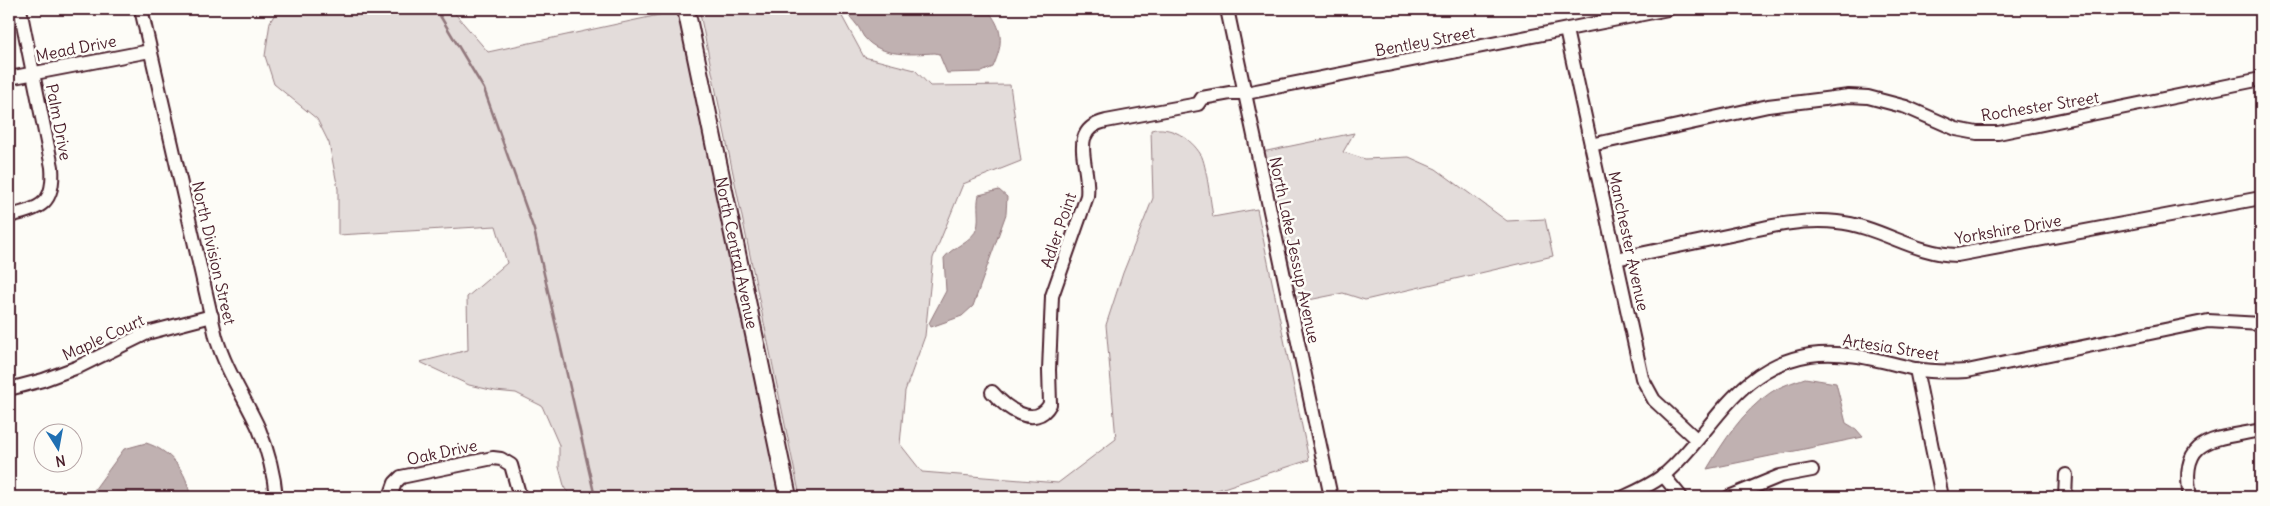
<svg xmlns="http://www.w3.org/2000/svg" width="2270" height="506" font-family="Delius,sans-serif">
<rect width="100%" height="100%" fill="#fdfcf7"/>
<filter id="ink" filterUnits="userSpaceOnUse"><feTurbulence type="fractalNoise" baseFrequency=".02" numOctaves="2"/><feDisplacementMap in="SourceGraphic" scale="10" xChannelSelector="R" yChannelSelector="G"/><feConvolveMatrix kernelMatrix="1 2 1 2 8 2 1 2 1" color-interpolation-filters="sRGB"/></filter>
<g filter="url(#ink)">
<g fill="#e3dcda" stroke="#967e82">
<path d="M278,9H451L488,52L668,13L667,9H681L784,497H573L565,489L559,467V445L542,406L516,393L495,391L469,385L420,362L468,350L467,297L507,263L496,226L338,235V189L329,143L317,119L274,84L265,56L270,22Z"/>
<path d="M699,9H838L864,57L915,70L930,86L1010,85L1021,161L963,184L933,258L925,336L905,391L900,444L922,472L1058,483L1116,439L1106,325L1123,273L1153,198L1151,130C1170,125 1191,138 1201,155C1206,163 1211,204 1213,217L1257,209L1309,460L1196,497H800Z"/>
<path d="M1354,133L1343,152L1365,159L1409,157L1436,169L1507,221L1545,219L1553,256L1365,300L1343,293L1294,303L1262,152Z"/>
</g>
<g fill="#c0b1b1" stroke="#91777b">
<path d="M844,9H987C1003,29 1004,42 993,67L982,72L947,73L939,54L935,53C912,54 881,58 864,37C861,33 860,28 856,24C852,18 847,16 844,9Z"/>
<path d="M999,190L1007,197L1006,214L973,306L962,316L931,327L929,323L946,291L944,258C952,247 973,241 977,228C980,218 976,206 979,195Z"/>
<path d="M1805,378L1836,383L1846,423L1856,429L1863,437L1707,469C1724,441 1742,412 1770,393C1780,386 1794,382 1805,378Z"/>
<path d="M146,443C169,450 188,471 190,497H89L124,449Z"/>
</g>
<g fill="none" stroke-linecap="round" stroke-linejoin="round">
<path stroke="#91777b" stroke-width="2.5" d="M436,9L484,89L534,230L595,497"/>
<defs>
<g id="minor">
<path d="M141,9L216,337C226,371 245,398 259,429C268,451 274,474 276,497"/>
<path d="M1227,9L1331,497"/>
<path d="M1566,30L1642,378L1654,400L1696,439"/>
<path d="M9,78L150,51"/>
<path d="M1591,145L1768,106L1849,96L1868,97L1906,107L1956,129L1977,133H1998L2261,79"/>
<path d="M9,216C41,208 55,204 52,167L20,9"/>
<path d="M1616,259C1654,251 1693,243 1731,235C1766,227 1802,218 1837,222C1880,226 1913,254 1957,255L2261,198"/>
<path d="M1916,369L1942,497"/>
<path d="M9,389L43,380L78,367L147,333L212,316"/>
<path d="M992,392C1005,407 1035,431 1050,404L1049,370L1052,296L1087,196C1091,166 1066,130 1106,121L1198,104L1202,98L1230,93H1246L1668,9"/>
<path d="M1663,475L1681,497"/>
<path d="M390,497L395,483L401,477L493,458L501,459L511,465L520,497"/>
<path d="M1624,497C1638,491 1652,484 1664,475C1714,432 1735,367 1810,355C1847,350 1880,361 1915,369C1932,372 1950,372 1967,371L2208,321L2261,324"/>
<path d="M1729,497L1780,476L1812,470"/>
<path d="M2065,497L2066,475"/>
<path d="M2190,497C2179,436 2214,440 2261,430"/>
</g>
<g id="major">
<path id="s1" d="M686,9L788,497"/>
</g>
</defs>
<use href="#minor" stroke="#4a1f2b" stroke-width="16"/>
<use href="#major" stroke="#4a1f2b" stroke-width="20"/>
<use href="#minor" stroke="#fdfcf7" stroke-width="12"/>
<use href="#major" stroke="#fdfcf7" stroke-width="16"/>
</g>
</g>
<g text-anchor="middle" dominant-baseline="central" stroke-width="5" stroke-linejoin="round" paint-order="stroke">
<g font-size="16" fill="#4a1f2b" stroke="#fdfcf7">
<text transform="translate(1425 41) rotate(-11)">Bentley Street</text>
<text transform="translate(76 48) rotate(-11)">Mead Drive</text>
<text transform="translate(2040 106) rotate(-9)">Rochester Street</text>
<text transform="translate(59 122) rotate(79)">Palm Drive</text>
<text transform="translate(2008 229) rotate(-10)">Yorkshire Drive</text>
<text transform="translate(1058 230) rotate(-71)">Adler Point</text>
<text transform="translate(1629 241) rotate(78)">Manchester Avenue</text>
<text transform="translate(1295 250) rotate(78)">North Lake Jessup Avenue</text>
<text transform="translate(214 253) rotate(77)">North Division Street</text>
<text stroke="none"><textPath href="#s1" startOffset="249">North Central Avenue</textPath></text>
<text transform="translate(103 337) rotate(-25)">Maple Court</text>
<text transform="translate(1891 347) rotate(9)">Artesia Street</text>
<text transform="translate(442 452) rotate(-12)">Oak Drive</text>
</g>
</g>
<rect width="2270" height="506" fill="none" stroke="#fdfcf7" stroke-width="30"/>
<rect x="15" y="15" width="2240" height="476" fill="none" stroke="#4a1f2b" stroke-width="2" filter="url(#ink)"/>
<g transform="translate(58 448) rotate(169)"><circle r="24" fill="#fdfcf7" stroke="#b5a4a5"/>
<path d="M0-4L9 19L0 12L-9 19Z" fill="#1f6fb2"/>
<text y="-8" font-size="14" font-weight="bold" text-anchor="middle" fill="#4a1f2b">N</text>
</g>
</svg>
